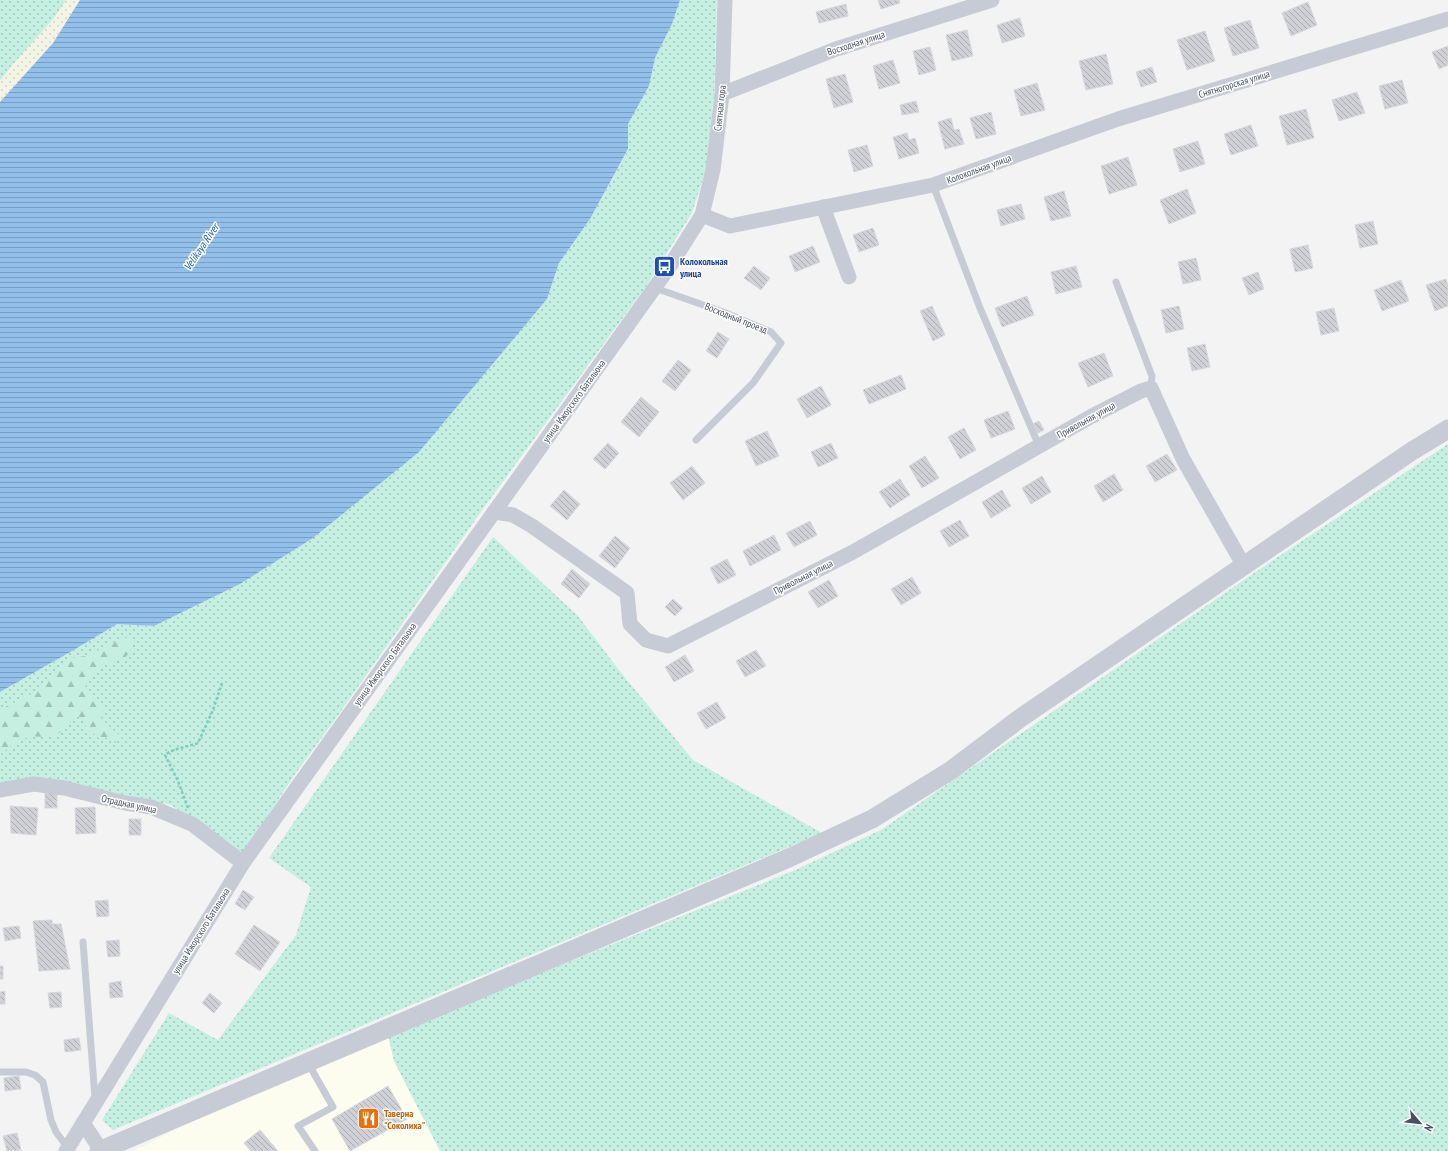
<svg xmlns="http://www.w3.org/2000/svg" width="1448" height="1151" font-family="'PT Sans Narrow',sans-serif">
<defs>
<pattern id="grass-dots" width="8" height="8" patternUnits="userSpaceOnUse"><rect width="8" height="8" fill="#c4efe1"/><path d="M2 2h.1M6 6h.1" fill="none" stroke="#a1c4ba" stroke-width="1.8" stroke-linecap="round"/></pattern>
<pattern id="forest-firs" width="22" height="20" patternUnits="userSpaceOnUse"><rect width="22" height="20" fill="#c4efe1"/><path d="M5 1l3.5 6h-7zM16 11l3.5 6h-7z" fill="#a1c4ba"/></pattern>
<pattern id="sand-dots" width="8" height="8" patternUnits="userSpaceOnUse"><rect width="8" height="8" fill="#f4f4e5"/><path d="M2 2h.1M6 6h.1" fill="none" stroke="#d3d3c7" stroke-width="1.8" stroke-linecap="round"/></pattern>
<pattern id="water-rules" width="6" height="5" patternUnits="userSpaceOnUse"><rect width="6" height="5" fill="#93c0ea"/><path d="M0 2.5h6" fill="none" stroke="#7a9ec1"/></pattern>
<pattern id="building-back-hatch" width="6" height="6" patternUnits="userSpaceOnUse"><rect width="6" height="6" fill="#cfd1d6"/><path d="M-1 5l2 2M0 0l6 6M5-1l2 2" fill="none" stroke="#aaacb1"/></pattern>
</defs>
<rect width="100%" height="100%" fill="#f4f3f3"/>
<path fill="#fcfcef" d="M388,1035L394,1061L440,1151H133L243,1095Z"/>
<g fill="url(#grass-dots)">
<path d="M0,0H66C48,30 21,54 0,81Z"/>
<path d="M680,0H717L714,95L706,169L692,213L647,285L485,506L339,714L296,773L240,857L171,805L54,782H0V692L72,651L117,623L154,626L240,584L313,538L547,299L559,263L590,219L628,150V124L649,86L655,58L672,24Z"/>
<path d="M1448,444V1151H440L394,1061L388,1035L793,871L881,830L1254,573Z"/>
<path d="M493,537L578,616L622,674L693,760L822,833L113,1130L102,1120L169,1013L218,1040L296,935L311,887L269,858Z"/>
</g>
<path fill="url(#forest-firs)" d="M128,638L133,644C128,663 115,659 102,667C95,672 89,680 85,687L87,694L102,703L106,710L100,714C104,726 114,728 122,738L115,743L107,738H99L86,728L85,720L78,716C69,721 64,732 54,736C47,739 38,735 29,737C19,739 8,748 0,755V707H5L28,696L41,687L60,668L73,658L91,655L105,646L120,639Z"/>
<path fill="url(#sand-dots)" d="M66,0H80L53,43L0,102V81L13,64L57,15Z"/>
<path fill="url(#water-rules)" d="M80,0H680L672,24L655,58L649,86L628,124V149L590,219L559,263L547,299L419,452L313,538L240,584L154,626L117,624L72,651L0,692V102L53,43Z"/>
<g fill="url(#building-back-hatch)" stroke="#d7d7dd">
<path d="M878,0H899L900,3L881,9Z"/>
<path d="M1308,2L1317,25L1291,36L1282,13Z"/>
<path d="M846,4L848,16L819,23L816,12Z"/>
<path d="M1020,18L1025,36L1002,43L997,25Z"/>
<path d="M1250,20L1259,48L1233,56L1224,28Z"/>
<path d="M967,30L973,56L952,61L946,35Z"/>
<path d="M1205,31L1215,61L1187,70L1177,40Z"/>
<path d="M1448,46V65L1439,69L1432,52Z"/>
<path d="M930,47L936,70L919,75L913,51Z"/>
<path d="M1106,54L1113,84L1086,90L1079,61Z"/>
<path d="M893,60L900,83L879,89L873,66Z"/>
<path d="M1152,67L1157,82L1141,87L1136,72Z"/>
<path d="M845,74L853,102L834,108L826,79Z"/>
<path d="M1402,80L1408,103L1385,109L1379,86Z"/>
<path d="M1037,83L1045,110L1021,116L1014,90Z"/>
<path d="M1357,92L1365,113L1339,121L1332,100Z"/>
<path d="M916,101L919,112L902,115L900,105Z"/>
<path d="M1306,109L1314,138L1287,145L1279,116Z"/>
<path d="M991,112L996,134L976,139L970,118Z"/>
<path d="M951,118L954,130L959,129L964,144L945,149L938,122Z"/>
<path d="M1251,125L1258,146L1231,155L1224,134Z"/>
<path d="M907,133L909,140L915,138L919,153L899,159L893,137Z"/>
<path d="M1198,141L1205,164L1180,172L1173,149Z"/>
<path d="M867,145L873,166L854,172L848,150Z"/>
<path d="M1128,157L1137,185L1109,194L1101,166Z"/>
<path d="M1187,189L1196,213L1169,224L1160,200Z"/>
<path d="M1064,191L1071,216L1051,221L1044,197Z"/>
<path d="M1021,204L1025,219L1001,226L997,210Z"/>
<path d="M1373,221L1378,244L1360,248L1355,225Z"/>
<path d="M873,228L879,245L859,252L853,235Z"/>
<path d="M1308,245L1313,268L1295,272L1290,249Z"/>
<path d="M813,246L820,262L795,272L789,256Z"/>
<path d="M1196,258L1201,280L1183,284L1178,262Z"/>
<path d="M754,266L770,278L761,290L744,278Z"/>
<path d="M1076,266L1082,287L1056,294L1051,272Z"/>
<path d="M1258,272L1264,289L1249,295L1242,278Z"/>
<path d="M1446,279L1448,286V306L1435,311L1426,285Z"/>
<path d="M1401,280L1409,301L1382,311L1374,290Z"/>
<path d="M1027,296L1034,315L1002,327L995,308Z"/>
<path d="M932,306L945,335L933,341L920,311Z"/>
<path d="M1179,306L1184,329L1166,333L1161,310Z"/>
<path d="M1334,308L1339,331L1321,335L1316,312Z"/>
<path d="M718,332L729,339L717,358L706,351Z"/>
<path d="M1205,344L1210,367L1192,371L1187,348Z"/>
<path d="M1104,353L1113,376L1088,387L1078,363Z"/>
<path d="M678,360L691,370L675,391L662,381Z"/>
<path d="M901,375L906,389L869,404L863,390Z"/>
<path d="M821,386L831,405L807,418L797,399Z"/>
<path d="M641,397L659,412L639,437L621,422Z"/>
<path d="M1008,411L1015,429L991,438L984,420Z"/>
<path d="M1039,421L1044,430L1038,433L1033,424Z"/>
<path d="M964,428L976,450L960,459L948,437Z"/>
<path d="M767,431L779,456L756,466L745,441Z"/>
<path d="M608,443L619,453L605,469L593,459Z"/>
<path d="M831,443L838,458L818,467L811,452Z"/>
<path d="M1167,454L1177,470L1155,482L1146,466Z"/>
<path d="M925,456L939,478L922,488L909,466Z"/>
<path d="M692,466L705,483L683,500L670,483Z"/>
<path d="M1114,474L1123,490L1103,502L1094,486Z"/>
<path d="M1042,476L1051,492L1031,504L1022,488Z"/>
<path d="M900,479L910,495L890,508L879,492Z"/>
<path d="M564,490L580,504L567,520L550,506Z"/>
<path d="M1002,490L1011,506L991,518L982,502Z"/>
<path d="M960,520L969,536L949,547L940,531Z"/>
<path d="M810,521L817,535L794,547L786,533Z"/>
<path d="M774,535L781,550L750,566L743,551Z"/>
<path d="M615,536L630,548L615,568L599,556Z"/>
<path d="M727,559L736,575L718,584L710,568Z"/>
<path d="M572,569L590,584L579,598L561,584Z"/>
<path d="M912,577L921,593L901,605L891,589Z"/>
<path d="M829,580L838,596L818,608L808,592Z"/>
<path d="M673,599L683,608L675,616L665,607Z"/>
<path d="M756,650L766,666L745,677L736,661Z"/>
<path d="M685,655L694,671L674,682L665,667Z"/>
<path d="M717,702L726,718L706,729L697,713Z"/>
<rect x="45" y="792" width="12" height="16"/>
<path d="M10,806L38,808L36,835L11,833Z"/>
<path d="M95,807L96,833L76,834L75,808Z"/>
<rect x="129" y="819" width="12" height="16"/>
<path d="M243,890L254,897L245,910L235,904Z"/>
<path d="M108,900L109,916L97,917L95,901Z"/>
<path d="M52,920V924H61L70,969L39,971L33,921Z"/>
<path d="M254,925L280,942L260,971L235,954Z"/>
<path d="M19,926L21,938L5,941L3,928Z"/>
<path d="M119,940L120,956L108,957L106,941Z"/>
<rect x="0" y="966" width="3" height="13"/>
<path d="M121,981L123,997L110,998L109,983Z"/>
<path d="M5,991V1004H0V992Z"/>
<path d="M61,992L62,1007L50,1008L48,993Z"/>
<path d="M210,993L222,1003L214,1013L202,1003Z"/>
<path d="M79,1038L81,1050L65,1052L64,1040Z"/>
<path d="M19,1076L21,1089L5,1091L4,1078Z"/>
<path d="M388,1086L407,1119L350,1151L332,1119Z"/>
<path d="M260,1130L278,1151H251L244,1143Z"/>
<path d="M17,1133L21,1150L7,1151L3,1136Z"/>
</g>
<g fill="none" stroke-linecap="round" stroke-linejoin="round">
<path stroke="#7ccdbb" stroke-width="2.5" stroke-dasharray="3 2" stroke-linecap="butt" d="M188,808L178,781L165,755C174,748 187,747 198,743L213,710L222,683"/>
<g stroke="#c7cbd6" stroke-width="7">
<path d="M933,185L980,308L1039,446"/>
<path d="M1116,282L1152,376L1151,388"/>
<path d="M655,288L726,313L771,332L781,343L753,383L696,440"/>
<path d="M83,942L95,1098"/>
<path d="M308,1063L333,1107L298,1126L315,1151"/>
<path d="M0,1072H26L35,1075L43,1082L51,1120L56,1132L68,1148"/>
</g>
<g stroke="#c7cbd6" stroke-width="15">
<path d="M722,94L836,49L992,0"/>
<path d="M823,207L849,277"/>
<path d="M702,215L730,226L933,185L1118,119L1448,19"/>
<path d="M494,512L513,515L532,526L627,593L630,624L646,640L668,646L853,552L1092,416L1141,391L1151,388L1183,459L1244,566"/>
<path d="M0,790L34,784L64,788L125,803L151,807L192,824L243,863"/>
<path d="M83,1123L101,1150"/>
<path d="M66,1151L243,863L668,269L702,215L713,170L722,94L725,0"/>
</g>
<path stroke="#c7cbd6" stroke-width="19" d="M99,1151L791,857L872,819L950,771L1019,719L1412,451L1448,429"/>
</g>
<defs>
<symbol id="bus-square" viewBox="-11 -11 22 22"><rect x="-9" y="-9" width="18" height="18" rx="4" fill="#1a4fb4" stroke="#fff"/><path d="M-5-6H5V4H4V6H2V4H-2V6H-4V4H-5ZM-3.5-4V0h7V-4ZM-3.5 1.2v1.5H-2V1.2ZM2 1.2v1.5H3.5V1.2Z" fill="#fff"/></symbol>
<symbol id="restaurant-square" viewBox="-11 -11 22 22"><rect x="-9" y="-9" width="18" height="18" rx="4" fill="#e8710a" stroke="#fff"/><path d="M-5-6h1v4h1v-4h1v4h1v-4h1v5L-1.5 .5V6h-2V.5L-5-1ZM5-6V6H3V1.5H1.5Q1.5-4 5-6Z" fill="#fff"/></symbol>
</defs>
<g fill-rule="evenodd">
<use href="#bus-square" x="652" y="254" width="25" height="25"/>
<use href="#restaurant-square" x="356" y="1106" width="25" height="25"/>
</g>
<g text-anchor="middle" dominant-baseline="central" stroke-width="3" stroke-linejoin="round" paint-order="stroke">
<g font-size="10" fill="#4a5060" stroke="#fff">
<text transform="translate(856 43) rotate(-18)">Восходная улица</text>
<text transform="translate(1234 84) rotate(-17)">Снятногорская улица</text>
<text transform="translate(720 108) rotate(-84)">Снятная гора</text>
<text transform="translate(979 169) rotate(-20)">Колокольная улица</text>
<text transform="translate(736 318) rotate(22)">Восходный проезд</text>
<text transform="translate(574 401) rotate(-54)">улица Ижорского Батальона</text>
<text transform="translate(1086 420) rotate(-29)">Привольная улица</text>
<text transform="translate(803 577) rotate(-27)">Привольная улица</text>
<text transform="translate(385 664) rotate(-54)">улица Ижорского Батальона</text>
<text transform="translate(129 804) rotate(12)">Отрадная улица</text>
<text transform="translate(201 931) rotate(-58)">улица Ижорского Батальона</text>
</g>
<g font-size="10" font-weight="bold" fill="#164399" stroke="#fff" text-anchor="start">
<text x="680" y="261">Колокольная<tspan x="680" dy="12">улица</tspan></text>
</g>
<g font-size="10" font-weight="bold" fill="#c56008" stroke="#fff" text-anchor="start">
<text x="384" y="1113">Таверна<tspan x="384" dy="12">"Соколиха"</tspan></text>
</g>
<g font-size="11" font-style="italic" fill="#1160ac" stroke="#fff">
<text transform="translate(201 247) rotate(-56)">Velikaya River</text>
</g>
</g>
<g transform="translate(1420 1123) rotate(118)" stroke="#ffffff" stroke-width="3" paint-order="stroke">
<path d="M0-3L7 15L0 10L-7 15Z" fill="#4a5060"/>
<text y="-6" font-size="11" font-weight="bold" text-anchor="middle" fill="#4a5060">N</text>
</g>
</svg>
